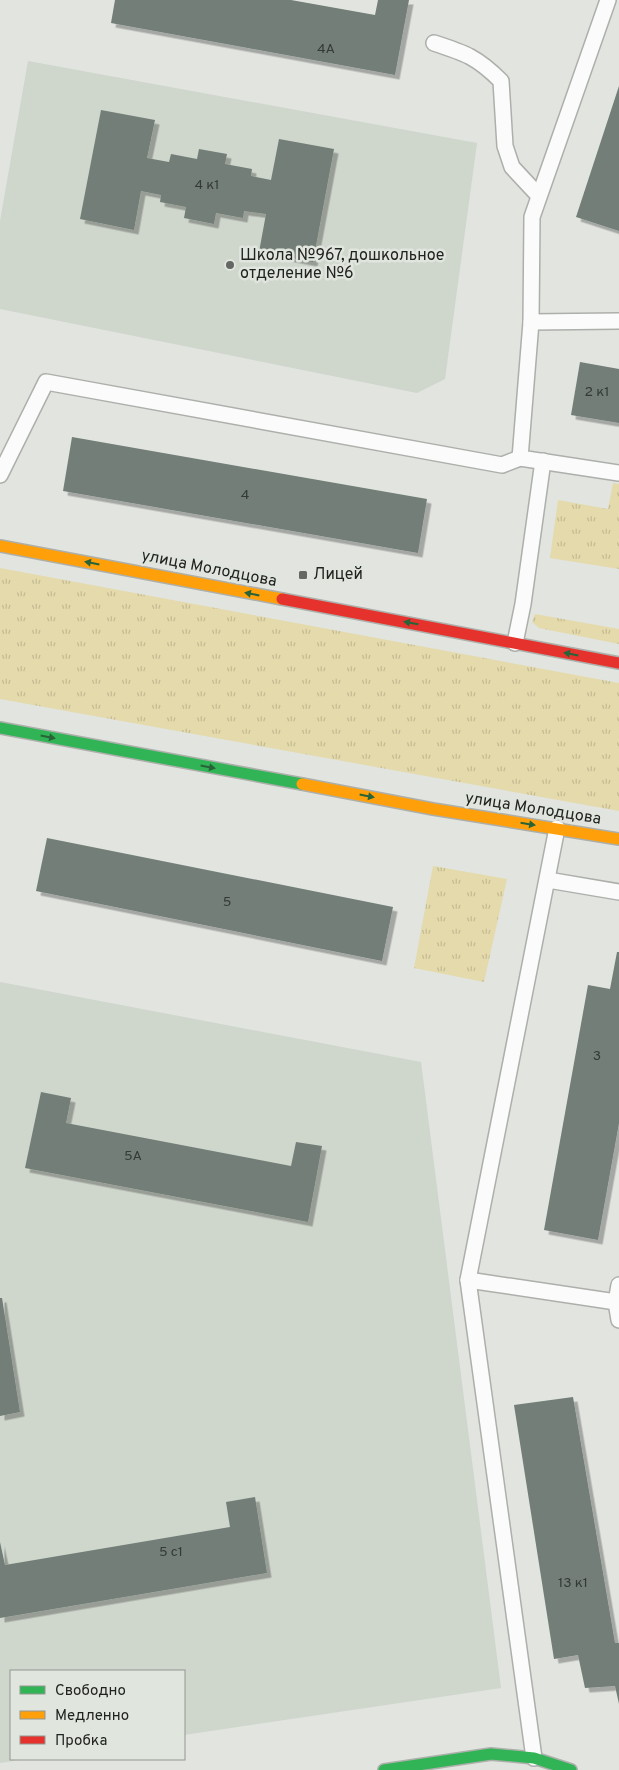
<svg xmlns="http://www.w3.org/2000/svg" width="619" height="1770" font-family="Overpass,sans-serif">
<defs>
<pattern id="grass-tufts" width="24" height="20" patternUnits="userSpaceOnUse" patternTransform="scale(1.25)"><rect width="24" height="20" fill="#e5daab"/><path d="M3 7l-1-3M5 7V3M7 7l1-3M15 17l-1-3M17 17v-4M19 17l1-3" fill="none" stroke="#c4bb93"/></pattern>
<filter id="shadow"><feDropShadow dx="4.5" dy="4.5" stdDeviation="0" flood-color="#0004"/></filter>
</defs>
<rect width="100%" height="100%" fill="#e1e4df"/>
<g fill="#cfd6cc">
<path d="M28,61L477,143L445,379L417,393L0,309V221Z"/>
<path d="M0,982L421,1062L501,1688L184,1735V1671H11V1759H25L0,1763Z"/>
</g>
<g fill="url(#grass-tufts)">
<path d="M613,483L619,484V569L550,558L558,500L608,509Z"/>
<path d="M0,568L619,683V811L0,699Z"/>
<path d="M535,614L619,629V644L539,628L532,622Z"/>
<path d="M433,866L507,879L484,982L414,968Z"/>
</g>
<g fill="#727e77" filter="url(#shadow)">
<path d="M115,0H291L375,15L378,0H409L395,75L111,23Z"/>
<path d="M619,86V231L576,217Z"/>
<path d="M101,110L155,120L147,158L169,162L171,154L197,159L199,149L227,154L225,164L252,169L251,176L271,180L279,139L334,149L313,262L259,252L266,214L244,211L243,218L216,213L214,224L184,218L186,207L160,202L161,195L141,191L134,230L80,219Z"/>
<path d="M580,362L619,369V423L571,415Z"/>
<path d="M72,437L427,499L418,553L63,491Z"/>
<path d="M47,838L393,907L382,961L36,891Z"/>
<path d="M617,952H619V1123L598,1240L544,1230L588,985L610,989Z"/>
<path d="M41,1092L71,1098L66,1123L291,1166L296,1142L322,1146L308,1222L25,1168Z"/>
<path d="M0,1298H2L20,1412L0,1416Z"/>
<path d="M573,1397L615,1643H619V1704L615,1686L585,1688L578,1655L554,1659L514,1405Z"/>
<path d="M255,1497L267,1573L0,1618V1542L5,1565L230,1527L226,1502Z"/>
</g>
<g fill="none" stroke-linecap="round" stroke-linejoin="round">
<defs>
<g id="lane">
<path d="M608,0L532,217L531,322L520,458L619,473"/>
<path d="M434,43C465,53 477,57 501,81L505,146L512,167L539,196"/>
<path d="M531,322L619,321"/>
<path d="M0,475L46,382L502,465L520,458"/>
<path d="M515,643L523,604L543,461"/>
<path d="M548,880L619,892"/>
<path d="M468,1280L616,1302L619,1285"/>
<path d="M616,1302L619,1320"/>
<path d="M534,1758L468,1280L557,828"/>
</g>
<g id="fast">
<path d="M0,728L302,784"/>
<path d="M384,1770L491,1754L534,1758L571,1770"/>
</g>
<g id="slow">
<path d="M0,546L282,599"/>
<path d="M302,784L433,809L619,839"/>
</g>
<path id="jam" d="M282,599L619,663"/>
</defs>
<use href="#lane" stroke="#adafab" stroke-width="18"/>
<use href="#fast" stroke="#adafab" stroke-width="14"/>
<use href="#slow" stroke="#adafab" stroke-width="14"/>
<use href="#jam" stroke="#adafab" stroke-width="14"/>
<use href="#lane" stroke="#fafbfa" stroke-width="15"/>
<use href="#fast" stroke="#30b455" stroke-width="11"/>
<use href="#slow" stroke="#ff9f0a" stroke-width="11"/>
<use href="#jam" stroke="#e5322d" stroke-width="11"/>
</g>
<defs><path id="oneway-solid" d="M-6-.8H1V-3.2L6.5 0L1 3.2V.8H-6Z" transform="scale(1.25)"/></defs>
<g fill="#286438">
<use href="#oneway-solid" transform="translate(92 563) rotate(-169)"/>
<use href="#oneway-solid" transform="translate(252 594) rotate(-169)"/>
<use href="#oneway-solid" transform="translate(411 623) rotate(-170)"/>
<use href="#oneway-solid" transform="translate(571 654) rotate(-169)"/>
<use href="#oneway-solid" transform="translate(48 737) rotate(11)"/>
<use href="#oneway-solid" transform="translate(208 767) rotate(11)"/>
<use href="#oneway-solid" transform="translate(367 796) rotate(11)"/>
<use href="#oneway-solid" transform="translate(528 824) rotate(9)"/>
</g>
<g fill="#646763" stroke="#e0e5de" stroke-width="2">
<circle cx="230" cy="265" r="5"/>
<rect x="298" y="570" width="10" height="10" rx="2.5"/>
</g>
<g text-anchor="middle" dominant-baseline="central" stroke-width="5" stroke-linejoin="round" paint-order="stroke">
<g font-size="14" fill="#353a36">
<text x="326" y="49">4А</text>
<text x="207" y="185">4 к1</text>
<text x="597" y="392">2 к1</text>
<text x="245" y="495">4</text>
<text x="227" y="902">5</text>
<text x="597" y="1056">3</text>
<text x="133" y="1156">5А</text>
<text x="171" y="1552">5 с1</text>
<text x="573" y="1583">13 к1</text>
</g>
<g font-size="16" fill="#212320" stroke="#e0e5de" text-anchor="start">
<text x="240" y="256">Школа №967, дошкольное<tspan x="240" dy="18">отделение №6</tspan></text>
<text x="313" y="575">Лицей</text>
</g>
<g font-size="16" fill="#212320" stroke="#e0e5de">
<text transform="translate(209 569) rotate(11)">улица Молодцова</text>
<text transform="translate(533 809) rotate(9)">улица Молодцова</text>
</g>
</g>
<rect x="10" y="1670" width="175" height="90" fill="#e0e5de" stroke="#949792"/>
<rect x="20" y="1686" width="25" height="8" fill="#30b455" stroke="#949792"/>
<text x="55" y="1695" font-size="15" fill="#212320">Свободно</text>
<rect x="20" y="1711" width="25" height="8" fill="#ff9f0a" stroke="#949792"/>
<text x="55" y="1720" font-size="15" fill="#212320">Медленно</text>
<rect x="20" y="1736" width="25" height="8" fill="#e5322d" stroke="#949792"/>
<text x="55" y="1745" font-size="15" fill="#212320">Пробка</text>
</svg>
